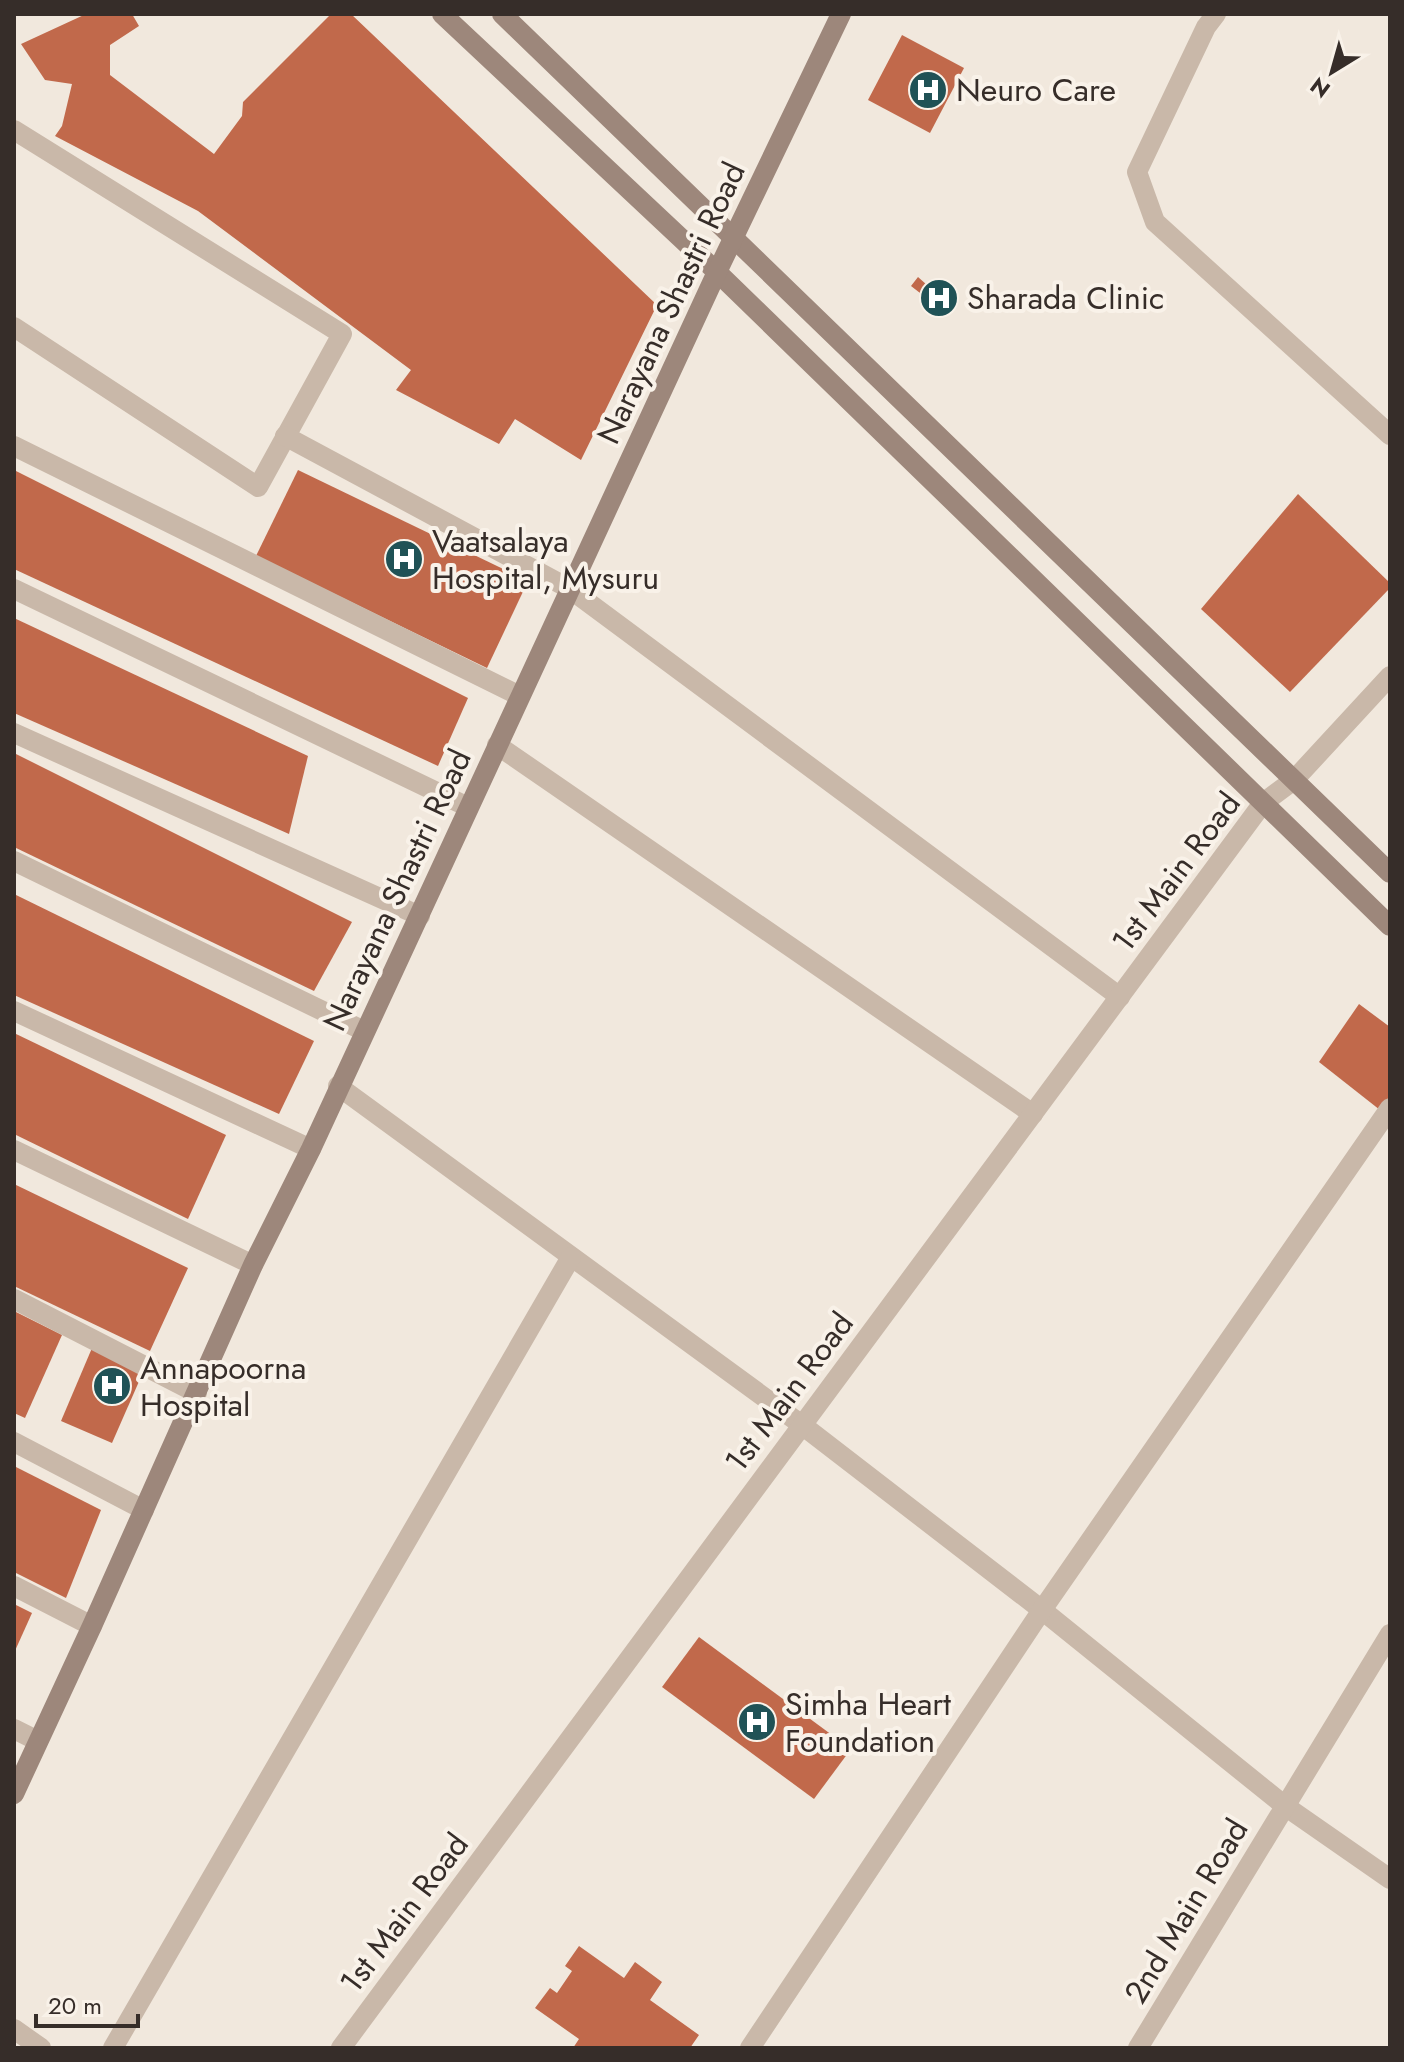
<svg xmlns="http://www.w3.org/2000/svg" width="1404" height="2062" font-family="Jost,sans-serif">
<rect width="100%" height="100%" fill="#f1e8dd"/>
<g fill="#c1694b">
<path d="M86,14H132L139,26L110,45V75L214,154L242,116L243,102L331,14H351L657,305L581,460L515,419L499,444L396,390L411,370L198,211L55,136L62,126L72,84L45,80L21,44Z"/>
<path d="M902,35L964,68L930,133L868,100Z"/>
<path d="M918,277L936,293L945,282L957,291L942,310L911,286Z"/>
<path d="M14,470L468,698L438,766L14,569Z"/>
<path d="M298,470L528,581L487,668L256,556Z"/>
<path d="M1298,494L1390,583V588L1290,692L1201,609Z"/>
<path d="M14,618L308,756L289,834L14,713Z"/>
<path d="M14,753L352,922L314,991L14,847Z"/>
<path d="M14,894L314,1041L279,1114L14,995Z"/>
<path d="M1359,1004L1390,1027V1097L1380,1110L1319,1062Z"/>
<path d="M14,1033L226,1135L188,1219L14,1134Z"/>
<path d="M14,1184L188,1268L150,1351L14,1286Z"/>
<path d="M14,1311L62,1335L25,1418L14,1413Z"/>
<path d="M92,1348L144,1370L112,1443L61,1421Z"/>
<path d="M14,1466L101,1510L66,1598L14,1572Z"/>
<path d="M14,1604L32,1613L14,1653Z"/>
<path d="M699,1637L851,1749L814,1799L662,1687Z"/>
<path d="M579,1946L624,1978L635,1962L662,1982L650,2000L699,2035L690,2048H573L579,2039L535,2008L550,1988L557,1993L572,1971L565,1966Z"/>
</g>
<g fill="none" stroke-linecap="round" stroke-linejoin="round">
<g stroke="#c9b8a9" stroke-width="20">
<path d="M1216,14L1206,27L1137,172L1155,222L1390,435"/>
<path d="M14,130L342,334L258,487L14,327"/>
<path d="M285,436L570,589L1120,997"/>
<path d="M14,446L520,696"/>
<path d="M14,589L468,807"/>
<path d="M14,733L420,916"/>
<path d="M497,745L1033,1114"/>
<path d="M14,861L364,1031"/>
<path d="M14,1011L311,1149"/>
<path d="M338,1086L802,1425L1042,1610L1285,1806L1390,1879"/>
<path d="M14,1150L253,1265"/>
<path d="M14,1299L197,1393"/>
<path d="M14,1442L144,1510"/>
<path d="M14,1586L92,1626"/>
<path d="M14,1729L38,1741"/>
<path d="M14,2029L41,2048"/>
<path d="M113,2048L571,1257"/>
<path d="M341,2048L1263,803L1294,780L1390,676"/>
<path d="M750,2048L1042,1610L1390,1108"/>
<path d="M1138,2048L1390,1634"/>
</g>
<g stroke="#9d877b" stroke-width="20">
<path d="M442,14L717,272L1390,926"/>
<path d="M502,14L1390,873"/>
<path d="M14,1794L92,1626L253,1265L311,1149L717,272L841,14"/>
</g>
</g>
<defs>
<symbol id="hospital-disc" viewBox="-11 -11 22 22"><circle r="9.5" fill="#205256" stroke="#f9f2e9"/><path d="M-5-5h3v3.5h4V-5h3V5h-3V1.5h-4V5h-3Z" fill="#fff"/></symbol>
</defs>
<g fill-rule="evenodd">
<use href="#hospital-disc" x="906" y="68" width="44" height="44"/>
<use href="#hospital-disc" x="917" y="276" width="44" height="44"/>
<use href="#hospital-disc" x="382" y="537" width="44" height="44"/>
<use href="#hospital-disc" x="90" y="1364" width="44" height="44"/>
<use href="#hospital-disc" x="735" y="1700" width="44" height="44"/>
</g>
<g text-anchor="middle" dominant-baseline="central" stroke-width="8" stroke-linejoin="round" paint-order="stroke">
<g font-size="32" fill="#362d29" stroke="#f9f2e9" text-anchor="start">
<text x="956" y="90">Neuro Care</text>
<text x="967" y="298">Sharada Clinic</text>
<text x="432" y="541">Vaatsalaya<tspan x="432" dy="37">Hospital, Mysuru</tspan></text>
<text x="140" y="1368">Annapoorna<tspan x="140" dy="37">Hospital</tspan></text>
<text x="785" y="1704">Simha Heart<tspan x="785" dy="37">Foundation</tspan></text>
</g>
<g font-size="32" fill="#362d29" stroke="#f9f2e9">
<text transform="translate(671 303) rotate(-65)">Narayana Shastri Road</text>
<text transform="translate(1176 872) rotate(-53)">1st Main Road</text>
<text transform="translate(397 890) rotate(-65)">Narayana Shastri Road</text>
<text transform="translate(789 1392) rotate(-53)">1st Main Road</text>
<text transform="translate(1186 1911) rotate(-59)">2nd Main Road</text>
<text transform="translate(404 1913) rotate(-53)">1st Main Road</text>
</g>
</g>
<rect width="1404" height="2062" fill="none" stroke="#362d29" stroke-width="32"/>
<g transform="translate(1332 72) rotate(217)" stroke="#f9f2e9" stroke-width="6" paint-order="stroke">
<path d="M0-6L14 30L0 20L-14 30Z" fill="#362d29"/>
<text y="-12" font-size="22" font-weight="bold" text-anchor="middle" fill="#362d29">N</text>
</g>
<path d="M36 2014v12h102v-12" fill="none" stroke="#362d29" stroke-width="4"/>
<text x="48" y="2014" font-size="24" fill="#362d29" stroke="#f9f2e9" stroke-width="6" paint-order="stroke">20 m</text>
</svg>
